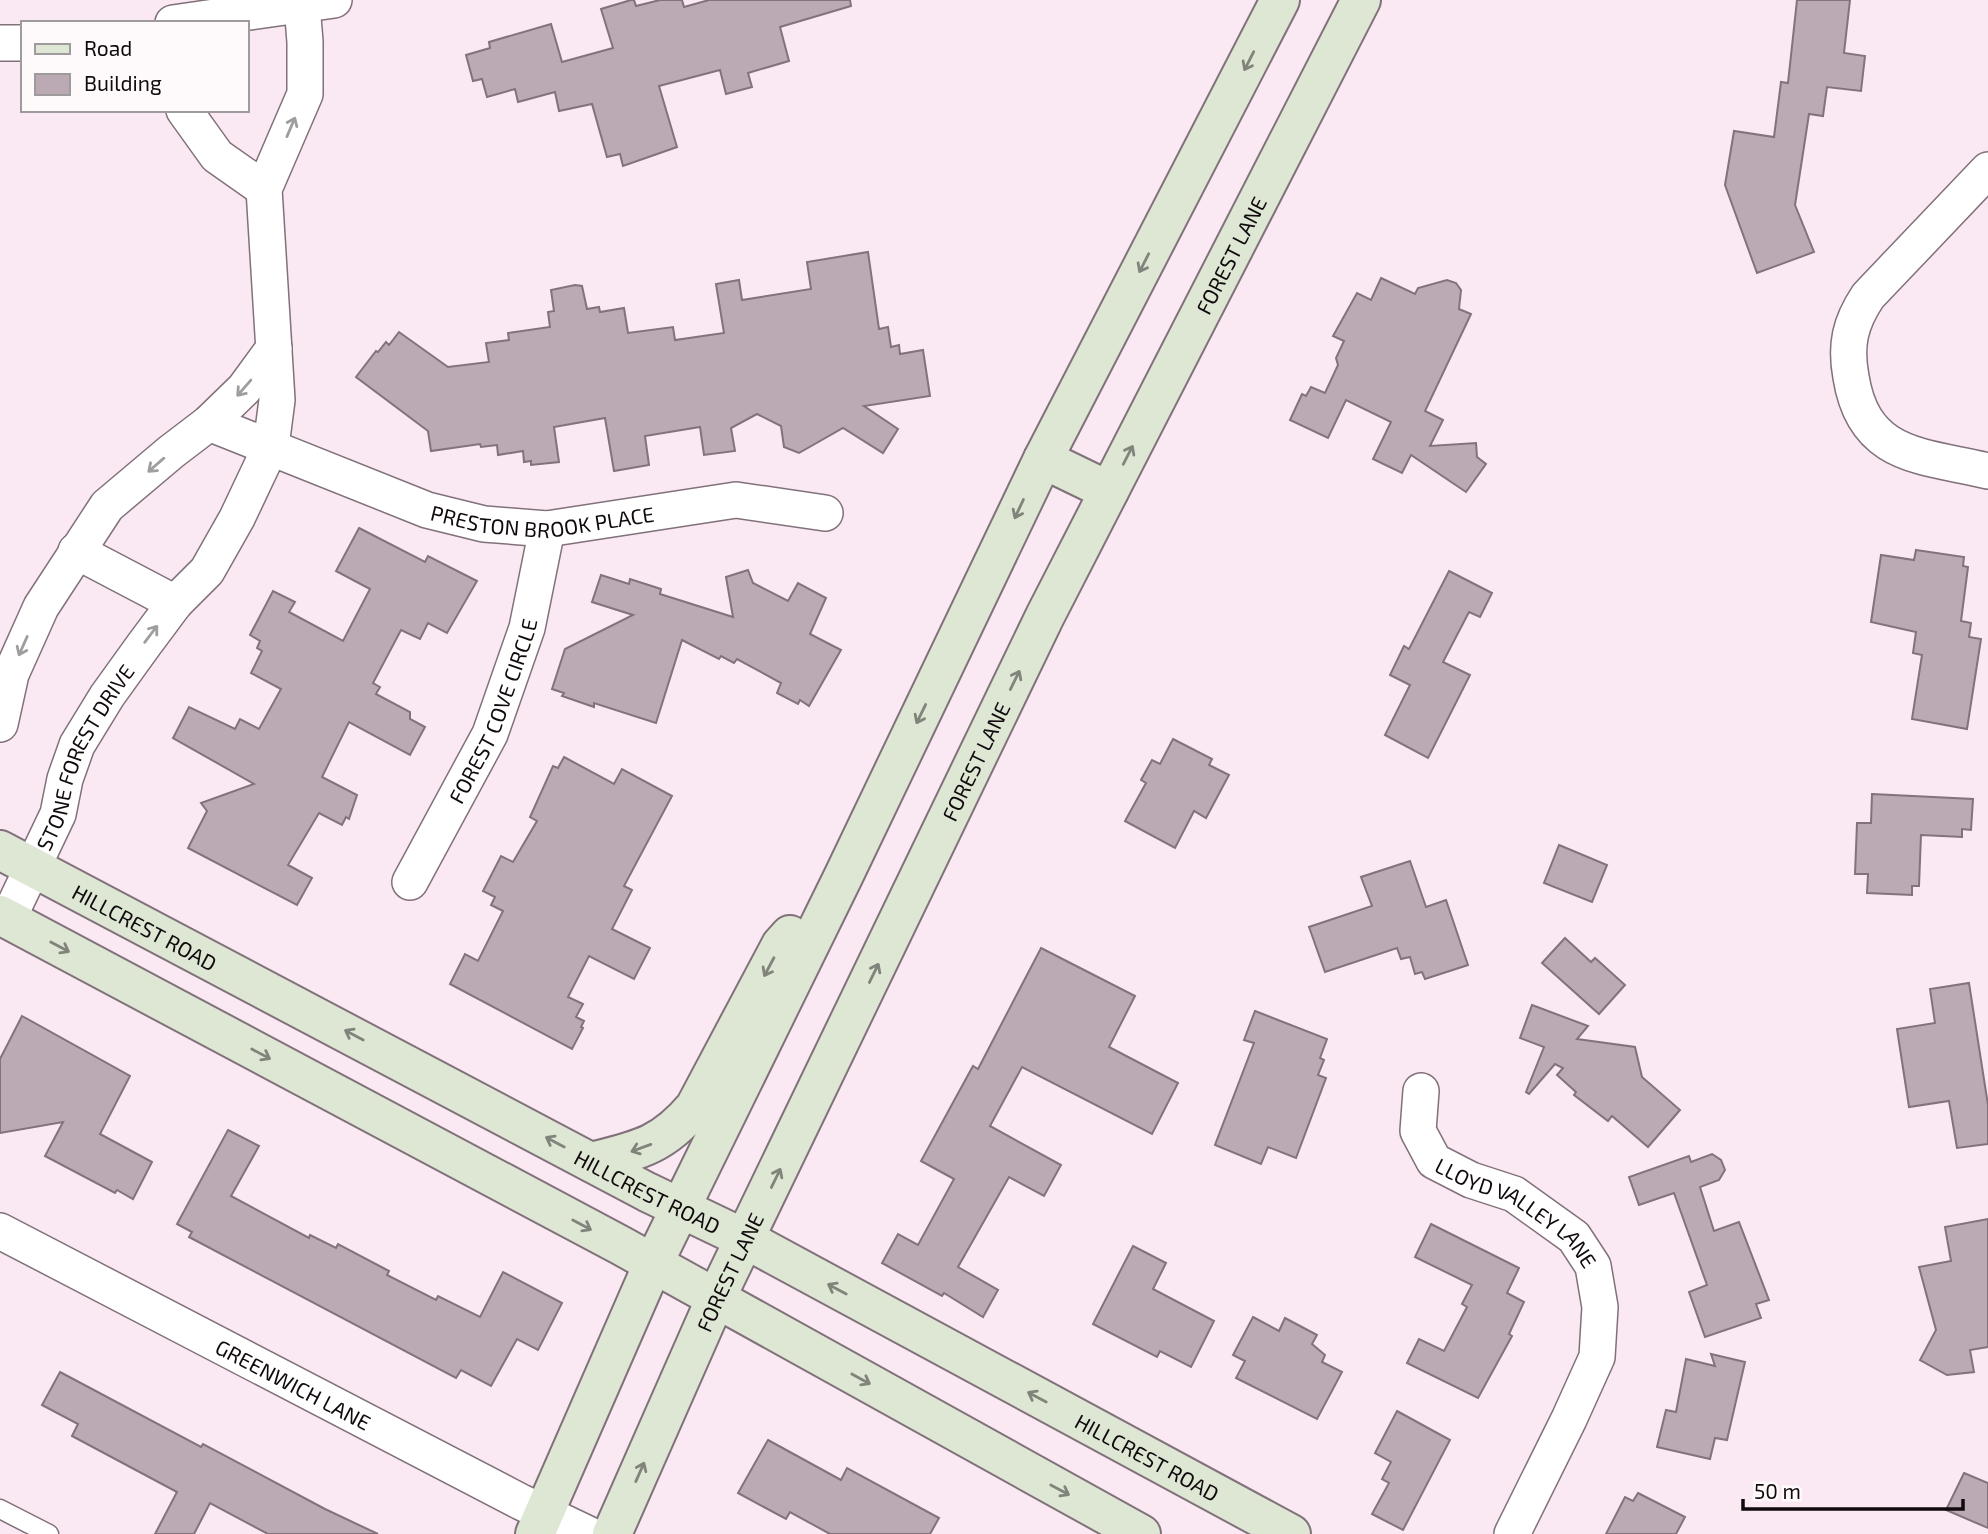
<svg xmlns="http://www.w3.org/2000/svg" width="1988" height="1534" font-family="'Exo 2',sans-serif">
<rect width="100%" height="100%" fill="#fae8f2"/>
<g fill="#bba9b3" stroke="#83727b" stroke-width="2">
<path d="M631,0H634L636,6L660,0H682L684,7L709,0H850L851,6L780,27L789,61L748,73L752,87L726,94L720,70L659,86L677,147L623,166L620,154L607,157L592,104L559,111L555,92L518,102L515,89L487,97L482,79L473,81L466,55L490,48L489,42L551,24L562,62L613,48L601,9Z"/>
<path d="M1797,0H1850L1844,53L1865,56L1861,91L1827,87L1823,116L1809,114L1795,205L1814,252L1757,273L1725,185L1734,131L1774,137L1781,82L1788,83Z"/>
<path d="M868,252L879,329L888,327L891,347L899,345L900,354L923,350L930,396L864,406L898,429L883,453L843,428L799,453L784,447L781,426L757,414L731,428L735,451L704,455L700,427L645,436L649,465L614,471L605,418L554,427L559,462L531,465V461L524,462L523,451L498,455L497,445L481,447L480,444L431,451L428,431L356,377L376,351L378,352L386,342L389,345L399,332L448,367L489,362L486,343L509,340L508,333L550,327L548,312L554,311L551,290L575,285L582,286L587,309L599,307L600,312L624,308L628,333L673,327L675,340L724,333L716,284L739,280L742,300L811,289L807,262Z"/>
<path d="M1381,278L1415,294L1418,288L1447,280L1456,283L1461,290L1459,309L1471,314L1425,411L1443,420L1430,446L1476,443L1477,457L1486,464L1466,492L1411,455L1402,473L1373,459L1391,422L1346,400L1328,438L1290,420L1302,394L1306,396L1311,387L1325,393L1338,365L1336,358L1344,341L1333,336L1357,293L1371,300Z"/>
<path d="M359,528L425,562L428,556L477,581L447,633L428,623L420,639L401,630L373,683L380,687L376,694L410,712V719L425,727L410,755L349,722L322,777L357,795L349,819L346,817L342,825L319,813L288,865L312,878L297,905L188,848L207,811L201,803L254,784L173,738L189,707L235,729L240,719L259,729L281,689L251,673L262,651L257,648L260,641L250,635L273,591L295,602L289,612L343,641L370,589L336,571Z"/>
<path d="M1916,550L1964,557L1963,566L1968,567L1961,621L1971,623L1969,637L1981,639L1967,729L1912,719L1922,655L1913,653L1916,632L1871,622L1881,555L1914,560Z"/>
<path d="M748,570L753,583L788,601L798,583L826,598L810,634L841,650L809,706L800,700L798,704L777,693L781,683L737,659L734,663L721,656L719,659L682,640L656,723L594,703V707L562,696L564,693L552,689L565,649L633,615L592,602L601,575L629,584L630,579L661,589L660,594L733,617L726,577Z"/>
<path d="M1449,571L1492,593L1480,617L1469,612L1443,662L1470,675L1428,758L1385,735L1410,685L1390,675L1404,646L1409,649Z"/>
<path d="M1173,739L1212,759L1209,765L1229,775L1206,818L1194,811L1175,848L1125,821L1146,783L1141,780L1152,760L1160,764Z"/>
<path d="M564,757L614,784L622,769L672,796L624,886L632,890L612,929L650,948L634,979L589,956L568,997L583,1004L576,1017L584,1021L581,1027L583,1028L572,1049L450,984L465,954L478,961L503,911L491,905L495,897L483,891L501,856L513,862L537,821L530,817L553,766L558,768Z"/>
<path d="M1872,794L1973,799L1971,830L1962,829V837L1921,835L1919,886H1912V895L1867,893L1868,874H1855L1857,823H1871Z"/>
<path d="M1559,845L1607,865L1592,902L1544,883Z"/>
<path d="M1410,861L1426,907L1446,900L1468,965L1425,979L1422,972L1415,974L1410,957L1401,959L1397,948L1325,972L1309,927L1372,906L1361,877Z"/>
<path d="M1565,938L1591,962L1595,958L1625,985L1599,1014L1542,963Z"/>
<path d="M1041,948L1135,996L1109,1047L1178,1083L1152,1134L1022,1067L990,1126L1061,1165L1044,1196L1009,1177L958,1267L998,1290L983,1317L944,1293L942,1296L882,1263L898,1234L918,1245L954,1179L921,1161L973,1066L978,1069Z"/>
<path d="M1969,983L1988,1105V1144L1957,1148L1949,1101L1909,1107L1897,1029L1935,1023L1930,989Z"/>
<path d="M1532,1005L1588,1026L1577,1039L1635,1047L1642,1077L1680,1110L1648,1147L1612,1116L1608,1121L1574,1095L1576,1092L1557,1075L1563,1068L1555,1064L1529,1094L1526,1092L1544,1047L1520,1038Z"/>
<path d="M1255,1011L1327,1039L1320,1058L1324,1060L1318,1075L1326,1078L1296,1158L1268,1147L1261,1164L1215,1145L1254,1043L1244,1040Z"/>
<path d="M22,1016L130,1076L100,1134L152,1162L133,1199L117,1190L115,1193L45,1156L63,1122L0,1133V1059Z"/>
<path d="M228,1130L259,1146L231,1196L309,1238L310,1235L336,1248L338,1244L389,1271L387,1275L436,1300L438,1296L480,1317L503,1272L562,1303L538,1350L517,1339L491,1386L461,1370L456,1378L189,1237L192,1232L177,1224Z"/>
<path d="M1712,1154L1721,1160L1725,1170L1719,1180L1700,1187L1714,1231L1739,1222L1769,1300L1756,1304L1761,1318L1705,1337L1689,1292L1707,1285L1674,1193L1639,1205L1629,1177L1689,1156L1691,1162Z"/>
<path d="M1988,1219V1347L1970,1350L1974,1372L1947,1375L1920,1360L1936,1330L1919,1267L1951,1261L1945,1227Z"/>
<path d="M1431,1224L1519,1268L1507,1293L1524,1302L1509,1334L1512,1336L1478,1398L1407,1363L1419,1339L1444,1351L1467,1307L1462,1304L1472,1285L1415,1257Z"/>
<path d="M1133,1246L1166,1263L1153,1289L1214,1321L1191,1367L1160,1351L1157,1357L1093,1324Z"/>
<path d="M1253,1317L1279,1331L1285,1318L1317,1335L1312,1344L1325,1355L1322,1362L1342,1372L1317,1419L1236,1378L1245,1361L1233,1355Z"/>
<path d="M1711,1354L1745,1362L1727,1440L1715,1438L1710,1459L1657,1447L1666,1410L1676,1412L1686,1359L1715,1366Z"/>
<path d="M60,1372L201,1447L203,1444L325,1509L378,1534H268L210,1503L194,1534H155L177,1492L72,1436L78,1424L42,1405Z"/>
<path d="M1397,1411L1450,1440L1403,1530L1372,1514L1389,1483L1382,1479L1391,1462L1375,1453Z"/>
<path d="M768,1440L841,1480L847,1468L939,1518L930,1534H830L790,1512L786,1519L738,1493Z"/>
<path d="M1964,1473L1988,1483V1528L1946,1510Z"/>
<path d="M1638,1493L1685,1517L1676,1534H1606L1625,1497L1633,1501Z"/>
</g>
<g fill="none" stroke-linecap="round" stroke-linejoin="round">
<defs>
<path id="service" d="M0,1509L49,1534"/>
<g id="minor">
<path d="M173,23L334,0"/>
<path d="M0,43H23"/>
<path d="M184,110L217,156L264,189"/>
<path d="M1988,170L1868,296C1850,323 1845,345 1851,377C1864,458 1921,455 1988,471"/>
<path id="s1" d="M209,423L427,510L484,524L547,529L736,500L825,513"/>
<path d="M76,551L175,603"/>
<path d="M0,724L11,674L41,607L107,506L171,452L209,423L244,389L274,348"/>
<path id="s2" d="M410,882L490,734L527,628L547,529"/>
<path id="s3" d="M8,919L58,814L65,779L77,745L107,696L143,646L175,603L207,571L237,518L271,446L277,400L264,189L305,94V42L302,5"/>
<path id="s4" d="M1421,1091L1418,1131L1434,1161L1471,1180L1514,1194L1574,1237L1593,1266L1600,1307L1597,1357L1569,1419L1512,1534"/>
<path id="s5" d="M0,1231L521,1502L588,1534"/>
</g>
<g id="secondary">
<path d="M1043,459L1109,491"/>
<path id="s6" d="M0,850L647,1192L745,1239L1291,1534"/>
<path d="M0,915L620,1245L1141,1534"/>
<path d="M591,1162C639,1150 662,1146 695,1107L781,945L790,935"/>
<path d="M535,1534L653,1264L843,877L1043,459L1280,0"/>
<path id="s7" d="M612,1534L716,1298L1045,616L1361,0"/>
</g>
</defs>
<use href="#service" stroke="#81717a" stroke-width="21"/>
<use href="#minor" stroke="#81717a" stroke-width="38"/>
<use href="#secondary" stroke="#81717a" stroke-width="42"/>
<use href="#service" stroke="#fff" stroke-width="18"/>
<use href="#minor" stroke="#fff" stroke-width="35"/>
<use href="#secondary" stroke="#dde7d4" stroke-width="38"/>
</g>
<defs><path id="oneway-shaft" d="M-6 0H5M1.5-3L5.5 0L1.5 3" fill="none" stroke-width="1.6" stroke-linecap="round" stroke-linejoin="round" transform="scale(1.75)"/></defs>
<g stroke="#81847a">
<use href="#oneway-shaft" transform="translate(1249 61) rotate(117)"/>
<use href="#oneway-shaft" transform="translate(1144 263) rotate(117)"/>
<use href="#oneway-shaft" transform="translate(1128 455) rotate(-63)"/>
<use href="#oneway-shaft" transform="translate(1019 509) rotate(115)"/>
<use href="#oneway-shaft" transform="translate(1015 680) rotate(-64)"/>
<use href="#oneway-shaft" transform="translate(921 714) rotate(116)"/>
<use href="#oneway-shaft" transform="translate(60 947) rotate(28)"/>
<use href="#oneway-shaft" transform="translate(769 967) rotate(118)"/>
<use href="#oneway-shaft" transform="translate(874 973) rotate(-64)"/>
<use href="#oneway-shaft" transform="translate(354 1035) rotate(-152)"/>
<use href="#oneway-shaft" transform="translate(261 1054) rotate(28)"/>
<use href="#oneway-shaft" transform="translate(555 1142) rotate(-152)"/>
<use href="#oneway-shaft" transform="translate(641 1148) rotate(160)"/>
<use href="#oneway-shaft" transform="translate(776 1178) rotate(-64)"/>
<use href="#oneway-shaft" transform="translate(582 1225) rotate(28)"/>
<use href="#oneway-shaft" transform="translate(837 1289) rotate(-152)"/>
<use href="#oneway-shaft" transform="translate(861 1379) rotate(29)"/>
<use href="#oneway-shaft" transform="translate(1037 1397) rotate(-152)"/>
<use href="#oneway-shaft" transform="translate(640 1472) rotate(-66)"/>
<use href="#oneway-shaft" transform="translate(1060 1490) rotate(28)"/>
</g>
<g stroke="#9f9d9e">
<use href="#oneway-shaft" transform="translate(291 127) rotate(-67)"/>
<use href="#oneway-shaft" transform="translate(244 388) rotate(131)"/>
<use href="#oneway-shaft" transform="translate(156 465) rotate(139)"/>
<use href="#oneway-shaft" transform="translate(151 634) rotate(-53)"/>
<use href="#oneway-shaft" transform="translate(23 646) rotate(114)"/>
</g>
<g text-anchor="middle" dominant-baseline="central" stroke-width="5" stroke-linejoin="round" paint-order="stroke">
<g font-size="21" fill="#100a0d" stroke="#fefafc">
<text stroke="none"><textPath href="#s7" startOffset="1421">FOREST LANE</textPath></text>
<text stroke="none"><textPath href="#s1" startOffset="352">PRESTON BROOK PLACE</textPath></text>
<text stroke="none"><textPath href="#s2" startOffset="191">FOREST COVE CIRCLE</textPath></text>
<text stroke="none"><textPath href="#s3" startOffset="180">STONE FOREST DRIVE</textPath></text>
<text stroke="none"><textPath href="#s7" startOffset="854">FOREST LANE</textPath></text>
<text stroke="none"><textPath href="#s6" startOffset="164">HILLCREST ROAD</textPath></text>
<text stroke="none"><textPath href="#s6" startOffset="732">HILLCREST ROAD</textPath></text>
<text stroke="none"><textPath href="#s4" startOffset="173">LLOYD VALLEY LANE</textPath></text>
<text stroke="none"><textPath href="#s7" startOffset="287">FOREST LANE</textPath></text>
<text stroke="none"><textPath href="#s5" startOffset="331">GREENWICH LANE</textPath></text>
<text stroke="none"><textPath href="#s6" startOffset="1298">HILLCREST ROAD</textPath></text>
</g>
</g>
<rect x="21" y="21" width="228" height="91" fill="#fefafc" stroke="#9f9a9c" stroke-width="2"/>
<rect x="35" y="44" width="35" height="10" fill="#dde7d4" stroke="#9f9a9c" stroke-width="2"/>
<text x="84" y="56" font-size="21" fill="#100a0d">Road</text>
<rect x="35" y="74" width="35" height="21" fill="#bba9b3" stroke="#9f9a9c" stroke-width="2"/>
<text x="84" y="91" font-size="21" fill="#100a0d">Building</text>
<path d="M1743 1499v10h220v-10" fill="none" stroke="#100a0d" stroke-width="3.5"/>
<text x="1754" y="1499" font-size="21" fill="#100a0d" stroke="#fefafc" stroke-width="5" paint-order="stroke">50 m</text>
</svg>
